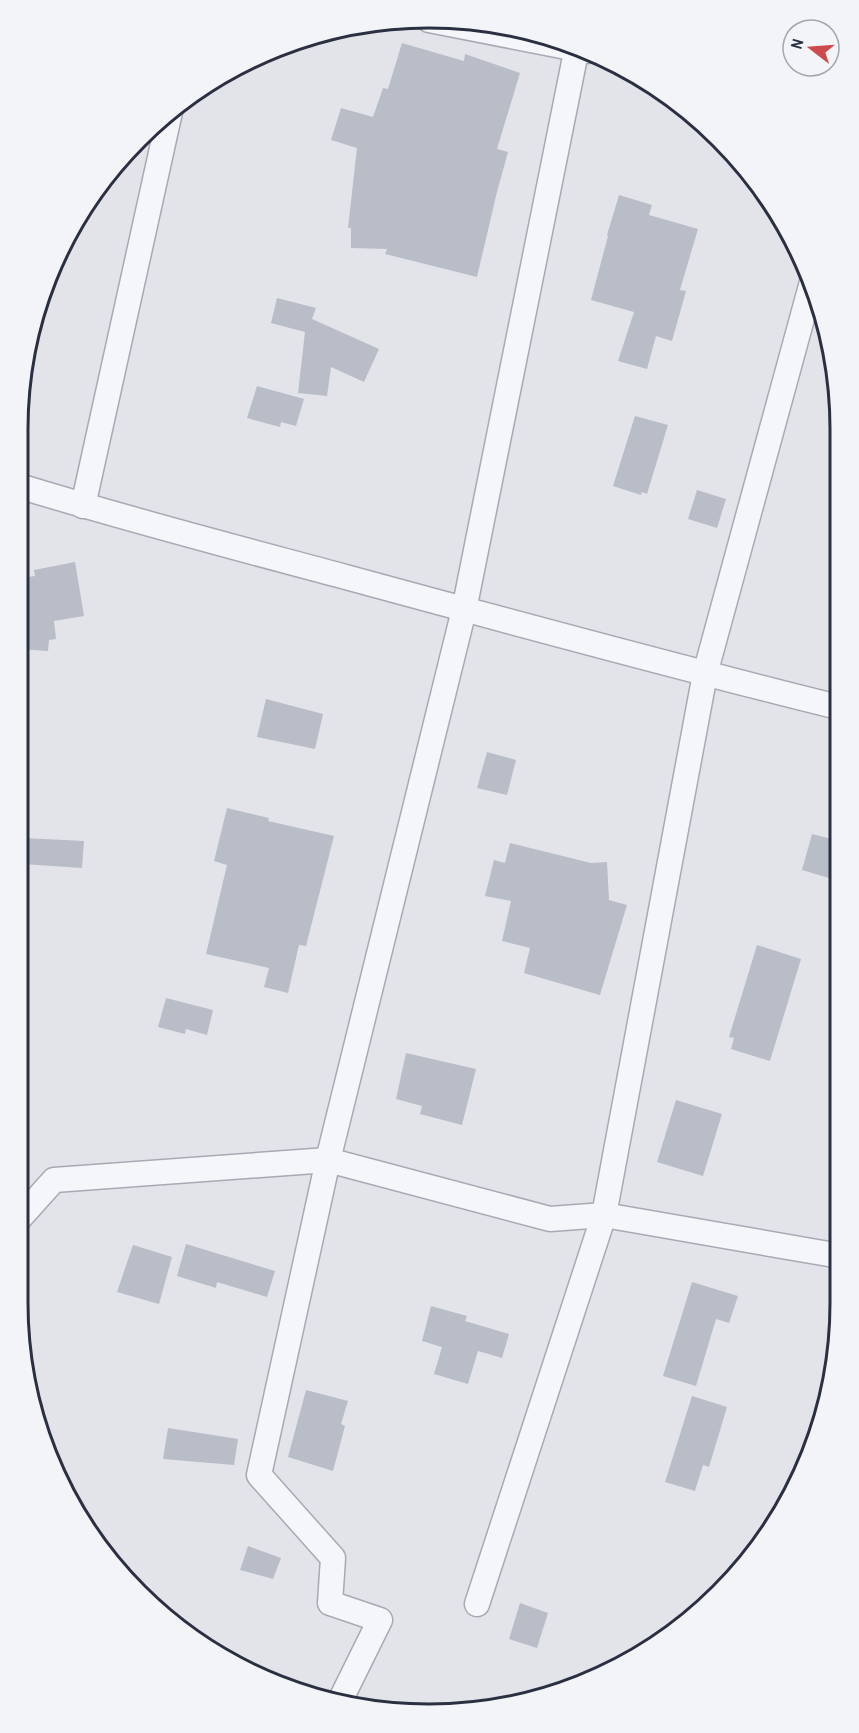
<svg xmlns="http://www.w3.org/2000/svg" width="859" height="1733" font-family="'Archivo Narrow',sans-serif">
<rect width="100%" height="100%" fill="#e2e4ea"/>
<g fill="#b9bdc7">
<path d="M402,43L464,61L465,54L520,73L497,149L508,152L497,192L477,277L385,254L387,249L351,248V228H348L357,148L331,140L341,108L373,117L383,88L388,89Z"/>
<path d="M619,195L652,205L649,215L698,229L680,290L686,291L672,341L656,336L647,369L618,361L634,312L591,300L608,236L607,235Z"/>
<path d="M277,298L316,308L312,319L379,349L364,382L331,367L327,396L298,393L305,332L271,323Z"/>
<path d="M257,386L304,399L296,426L281,422L280,427L247,418Z"/>
<path d="M635,416L668,425L647,494L642,492L641,495L613,486Z"/>
<path d="M697,490L726,499L717,528L688,519Z"/>
<path d="M75,562L84,616L54,621L56,639L49,640L48,651L19,649V578L35,576L34,570Z"/>
<path d="M266,699L323,714L315,749L257,737Z"/>
<path d="M487,752L516,760L507,795L477,788Z"/>
<path d="M227,808L269,818L268,821L334,836L306,946L299,945L288,993L264,987L269,968L206,954L227,865L214,861Z"/>
<path d="M812,834L839,841V881L802,870Z"/>
<path d="M24,838L84,841L82,868L23,864Z"/>
<path d="M510,843L591,863L607,862L609,900L627,905L600,995L524,973L530,948L502,941L511,901L485,896L494,860L505,863Z"/>
<path d="M757,945L801,959L770,1061L731,1049L734,1038L729,1037Z"/>
<path d="M166,998L213,1010L207,1035L186,1029L185,1034L158,1027Z"/>
<path d="M406,1053L476,1069L462,1125L420,1114L422,1106L396,1099Z"/>
<path d="M676,1100L722,1114L703,1176L657,1162Z"/>
<path d="M186,1244L275,1271L267,1297L217,1282L216,1288L177,1276Z"/>
<path d="M133,1245L172,1257L159,1304L117,1292Z"/>
<path d="M692,1282L738,1296L729,1323L716,1319L696,1386L663,1376Z"/>
<path d="M431,1306L467,1316L465,1321L509,1334L502,1358L478,1351L468,1384L434,1374L442,1347L422,1341Z"/>
<path d="M306,1390L348,1401L341,1424L345,1426L333,1471L288,1457Z"/>
<path d="M692,1396L727,1407L709,1467L703,1465L695,1491L665,1482Z"/>
<path d="M168,1428L238,1439L234,1465L163,1459Z"/>
<path d="M248,1546L281,1558L273,1579L240,1570Z"/>
<path d="M520,1603L548,1613L537,1648L509,1639Z"/>
</g>
<g fill="none" stroke-linecap="round" stroke-linejoin="round">
<defs>
<g id="minor">
<path d="M429,20L587,51"/>
<path d="M19,486C126,519 234,547 342,576C507,621 672,666 838,707"/>
<path d="M83,506L170,112"/>
<path d="M18,1220L54,1180L328,1160L550,1219L604,1215L840,1256"/>
<path d="M477,1604L604,1215L705,674L812,282"/>
<path d="M339,1703L380,1620L330,1603L333,1558L259,1475L328,1160L464,610L577,47"/>
</g>
</defs>
<use href="#minor" stroke="#a7aab4" stroke-width="27"/>
<use href="#minor" stroke="#f5f6f9" stroke-width="24"/>
</g>
<path d="M0 0H859V1733H0ZM429 28H429A401 401 0 0 1 830 429V1303A401 401 0 0 1 429 1704H429A401 401 0 0 1 28 1303V429A401 401 0 0 1 429 28Z" fill="#f2f4f8" fill-rule="evenodd"/>
<path fill="none" stroke="#2a3042" stroke-width="3" d="M429 28H429A401 401 0 0 1 830 429V1303A401 401 0 0 1 429 1704H429A401 401 0 0 1 28 1303V429A401 401 0 0 1 429 28Z"/>
<g transform="translate(811 48) rotate(287)"><circle r="28" fill="#f2f4f8" stroke="#a2a6af" stroke-width="1.5"/>
<path d="M0-4.5L10 22L0 15L-10 22Z" fill="#cd494c"/>
<text y="-9" font-size="16" font-weight="bold" text-anchor="middle" fill="#2a3042">N</text>
</g>
</svg>
